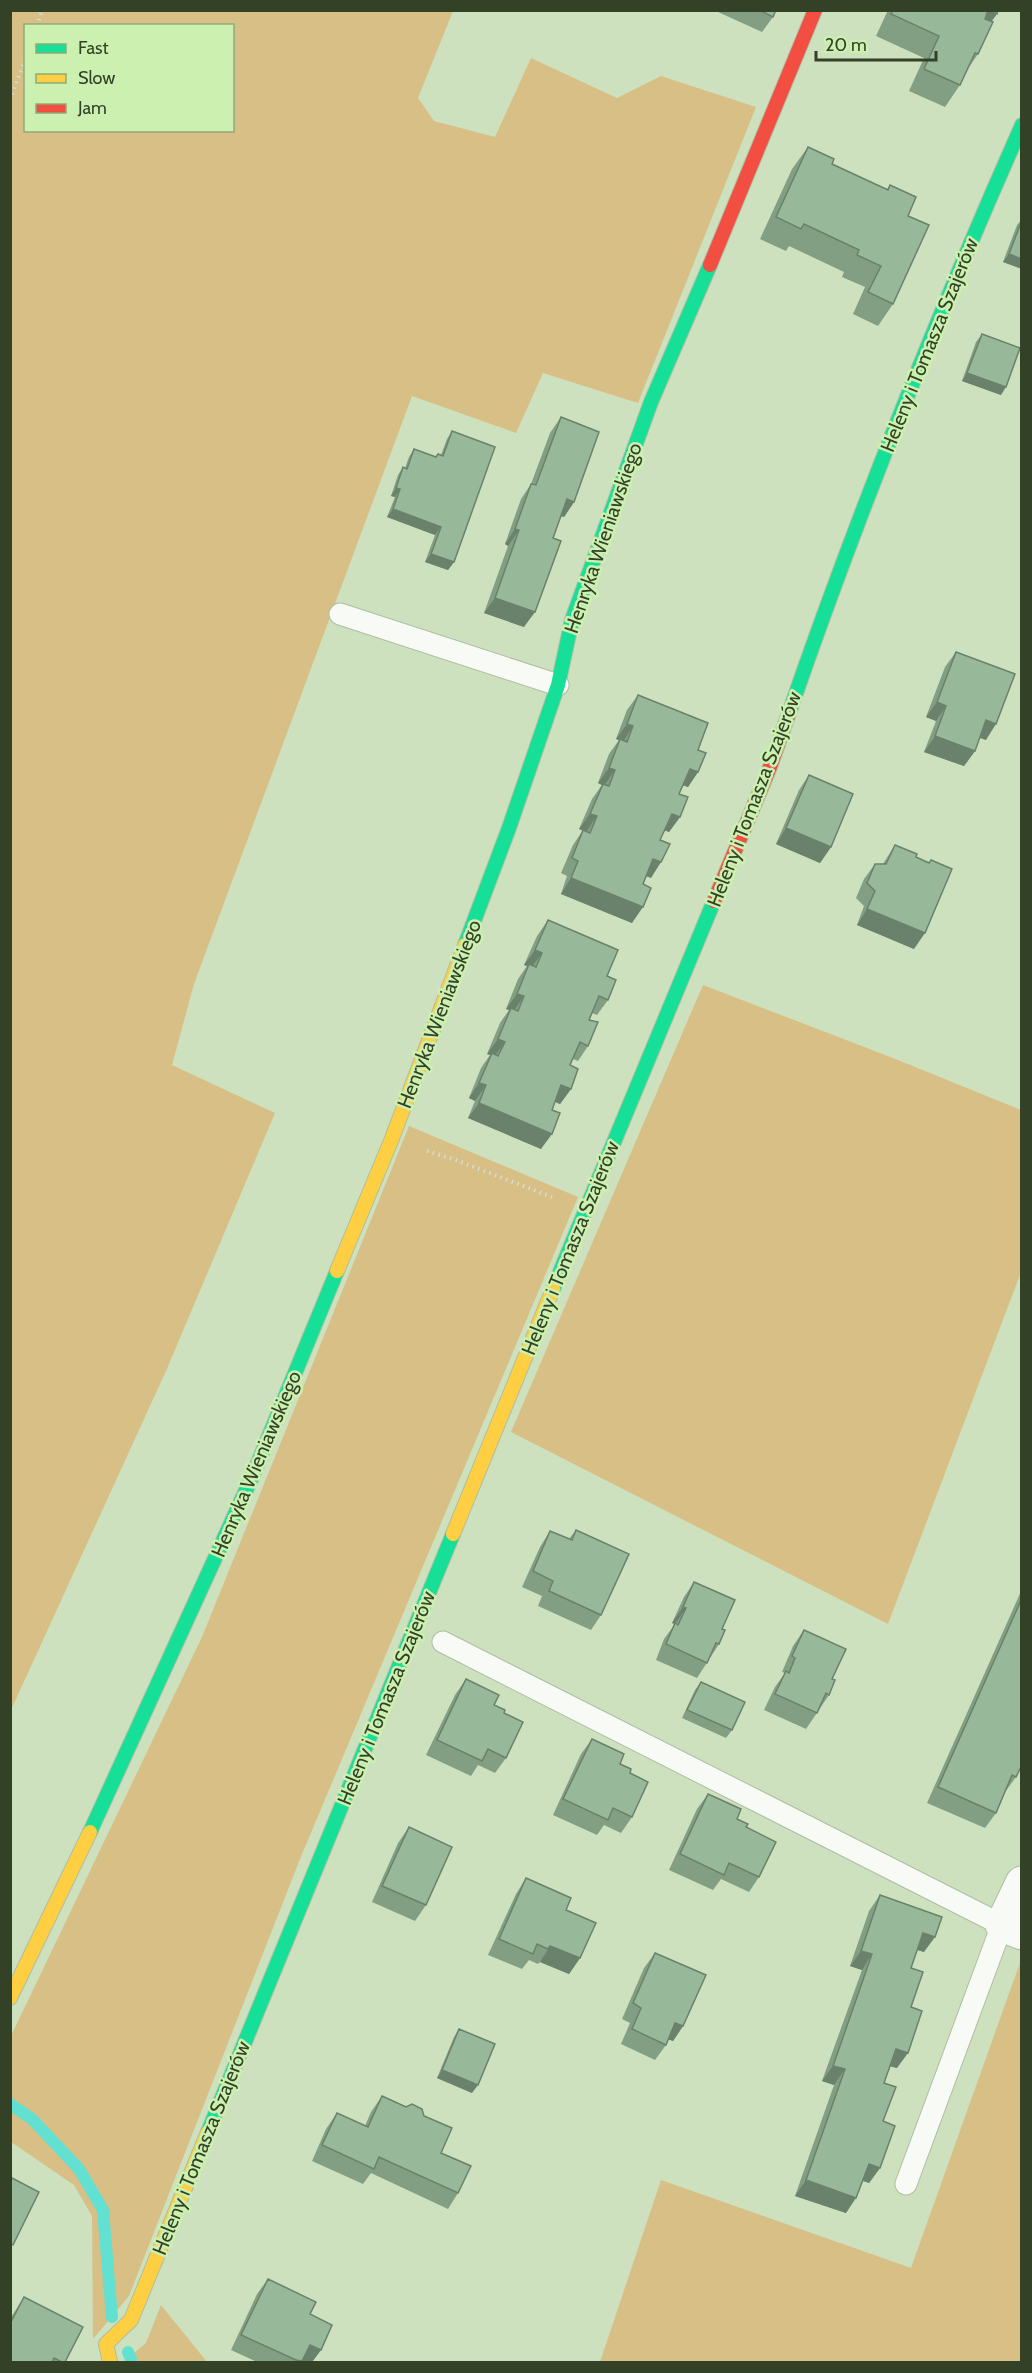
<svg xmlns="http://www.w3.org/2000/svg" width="1032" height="2373" font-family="Cabin,sans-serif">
<rect width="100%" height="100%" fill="#cde1be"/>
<g fill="#d7bf86" fill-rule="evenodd">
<path d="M10,11H453L418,98L434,121L495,137L531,58L617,98L661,76L756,107L638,403L543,373L516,433L412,396L194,984L172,1065L275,1113L166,1371L11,1710ZM26,26H232V130H26Z"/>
<path d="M703,985L893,1058L1021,1110V1272L888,1624L511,1432Z"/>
<path d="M409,1126L578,1197L300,1859L129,2296L93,2339L92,2216L74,2185L11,2142L10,2038L202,1637Z"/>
<path d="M1021,1960V2362H600L661,2180L911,2268Z"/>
<path d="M161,2305L207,2362H209H123L146,2343Z"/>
</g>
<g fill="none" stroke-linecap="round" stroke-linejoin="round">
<g stroke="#62e0d1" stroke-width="12">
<path d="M10,2104L32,2119L79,2169L103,2210L112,2317"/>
<path d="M128,2352L132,2362"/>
</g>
<defs>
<g id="lane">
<path d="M340,614L558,685"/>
<path d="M443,1642L1002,1925L906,2184"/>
</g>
<path id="street" d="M1022,1883L1002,1925L1022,1933"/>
<g id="fast">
<path d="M788,716C857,516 936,319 1022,125"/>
<path d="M465,945L509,828L558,685L572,620L651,402L710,265"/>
<path d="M553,1289L714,901"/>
<path d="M90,1832L253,1475L337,1271"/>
<path d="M208,2132L453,1534"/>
</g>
<g id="slow">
<path d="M337,1271L391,1141L465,945"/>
<path d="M453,1534L553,1289"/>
<path d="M10,1998L90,1832"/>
<path d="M110,2362L106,2344L131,2320L208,2132"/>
</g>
<g id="jam">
<path d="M710,265L815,10"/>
<path d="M714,901L770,767L788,716"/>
</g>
</defs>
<use href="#lane" stroke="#afbea2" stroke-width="23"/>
<use href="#street" stroke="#afbea2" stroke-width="35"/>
<use href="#fast" stroke="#afbea2" stroke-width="16"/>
<use href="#slow" stroke="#afbea2" stroke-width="16"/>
<use href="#jam" stroke="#afbea2" stroke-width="16"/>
<g stroke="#d6ddd2" stroke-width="4" stroke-dasharray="1.5 4.5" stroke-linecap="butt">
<path d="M37,26L42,10"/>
<path d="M10,100L26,57"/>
<path d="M427,1151L453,1159L552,1197"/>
</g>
<use href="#lane" stroke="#f8faf5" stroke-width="21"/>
<use href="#street" stroke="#f8faf5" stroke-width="33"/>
<use href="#fast" stroke="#16e098" stroke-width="14"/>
<use href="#slow" stroke="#ffcf43" stroke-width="14"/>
<use href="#jam" stroke="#f24e42" stroke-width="14"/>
</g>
<g fill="#829f84">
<path d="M719,10H776L773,17L762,32L718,12Z"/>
<path d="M888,10H998L991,22L978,54L967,70L960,85L945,107L909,91L924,58L876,36Z"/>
<path d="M808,147L832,164L887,189L890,185L908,216L893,304L878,326L853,314L865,287L842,277L844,272L789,246L786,251L760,239L792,169Z"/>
<path d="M1022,219V269L1003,262L1017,225Z"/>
<path d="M982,334L1001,395L962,381L976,342Z"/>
<path d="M561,417L574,502L564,517L561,516L524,627L484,613L508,546L505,544L521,499L531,484L550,433Z"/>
<path d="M452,431L454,562L448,570L425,562L435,535L387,517L395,497L391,496L398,475L403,467L405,468L409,457L414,449L436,457L438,454L441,455L447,439Z"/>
<path d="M956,652L986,740L980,738L975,751L964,766L924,752L936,721L926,717L945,667Z"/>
<path d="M638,695L698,750V772L688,787L683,785L679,794L680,817L669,832L665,830L660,840L651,878L646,876L643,884L632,923L561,894L567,876L561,873L573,845L583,830L579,829L592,799L602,785L598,783L609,754L619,740L616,739L627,710Z"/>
<path d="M809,775L831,847L820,863L776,844L799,790Z"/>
<path d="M895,845L916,857L914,949L857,925L864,906L856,898L864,879L875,864H883Z"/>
<path d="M548,920L607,976L608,1000L597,1015L592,1013L589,1020L588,1046L578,1061L573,1059L570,1065L571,1089L560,1104L555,1102L541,1149L468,1118L475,1101L469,1098L481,1068L490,1055L487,1054L500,1023L509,1010L506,1009L518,979L527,966L524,965L537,936Z"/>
<path d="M576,1530L601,1615L591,1630L538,1606L542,1596L522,1587L540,1547L550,1531L569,1539Z"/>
<path d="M694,1582L722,1629L719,1644L697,1678L656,1660L664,1639L675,1624L672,1623L684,1597Z"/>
<path d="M1022,1589V1765L1016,1777L1005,1792L996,1813L985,1828L927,1803Z"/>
<path d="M804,1630L832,1679L829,1695L806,1729L764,1710L775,1687L785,1673L782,1672L793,1646Z"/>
<path d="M466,1679L504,1713L506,1758L495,1773L478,1765L471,1776L426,1755L455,1695Z"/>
<path d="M701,1682L732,1730L726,1738L682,1718L695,1690Z"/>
<path d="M592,1739L630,1773L632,1817L621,1833L604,1825L597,1835L553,1815L581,1754Z"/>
<path d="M708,1794L746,1827L759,1877L749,1892L721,1879L713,1890L669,1870L697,1809Z"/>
<path d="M409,1827L426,1905L415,1921L372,1902L398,1843Z"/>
<path d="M526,1878L566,1910L580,1958L569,1974L540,1962L538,1964L529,1960L522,1969L488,1955L516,1894Z"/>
<path d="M880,1895L924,1952L917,1950L911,1968V2007L897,2068L890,2066L884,2083L883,2121L880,2168L869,2183L863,2181L846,2213L795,2196L834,2085L822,2081L862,1970L850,1966L869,1911Z"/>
<path d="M655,1953L683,2026L673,2041L668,2039L666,2045L655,2060L621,2044L630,2023L622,2019L644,1968Z"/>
<path d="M459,2029L472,2093L437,2078L454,2037Z"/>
<path d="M382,2096L424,2116L458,2193L448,2209L371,2173L363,2184L312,2161L326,2129L337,2113L365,2126L371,2112Z"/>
<path d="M268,2279L310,2314L321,2350L312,2362H257L231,2350L257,2294Z"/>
<path d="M24,2297L65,2362H10V2319Z"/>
</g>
<g fill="#6a826b">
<path d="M988,10L997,14L981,36L973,32Z"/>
<path d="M1009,254L1022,259V269L1003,262Z"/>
<path d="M967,373L1006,387L1001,395L962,381Z"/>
<path d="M396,488L400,489L395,497L391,496Z"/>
<path d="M567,499L574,502L564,517L556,514Z"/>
<path d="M393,509L441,527L435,535L387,517Z"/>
<path d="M515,529L519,530L508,546L505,544Z"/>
<path d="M431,554L454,562L448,570L425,562Z"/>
<path d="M495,598L535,612L524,627L484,613Z"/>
<path d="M937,702L946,706L936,721L926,717Z"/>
<path d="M986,720L996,724L986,740L975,736Z"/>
<path d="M627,724L633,726L623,742L616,739Z"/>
<path d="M935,736L975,751L964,766L924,752Z"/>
<path d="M609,768L615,770L604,786L598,783Z"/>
<path d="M690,769L698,772L688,787L679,784Z"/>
<path d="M590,814L597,816L586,832L579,829Z"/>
<path d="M672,814L680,817L669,832L661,829Z"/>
<path d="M786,828L831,847L820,863L776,844Z"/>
<path d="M653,859L661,862L651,878L642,874Z"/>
<path d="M571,878L643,907L632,923L561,894Z"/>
<path d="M867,909L925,933L914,949L857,925Z"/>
<path d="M535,950L542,953L531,968L529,964L527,966L524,965Z"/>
<path d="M517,994L524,996L513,1012L511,1008L509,1010L506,1009Z"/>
<path d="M498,1039L505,1042L494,1057L492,1053L490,1055L487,1054Z"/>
<path d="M479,1083L486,1085L475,1101L469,1098Z"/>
<path d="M561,1085L571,1089L560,1104L551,1100Z"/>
<path d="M479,1103L552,1134L541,1149L468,1118Z"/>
<path d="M683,1607L686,1608L675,1624L672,1623Z"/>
<path d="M923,1933L935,1937L924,1952L912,1948Z"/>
<path d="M550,1946L580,1958L569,1974L540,1962Z"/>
<path d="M861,1951L872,1954L862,1970L850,1966Z"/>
<path d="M675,2023L683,2026L673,2041L664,2038Z"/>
<path d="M896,2049L908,2053L897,2068L885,2065Z"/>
<path d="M833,2066L845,2069L834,2085L822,2081Z"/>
<path d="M442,2070L478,2085L472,2093L437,2078Z"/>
<path d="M869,2164L880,2168L869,2183L858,2179Z"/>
<path d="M806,2180L856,2198L846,2213L795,2196Z"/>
<path d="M310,2345L321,2350L312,2362H295Z"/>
</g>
<g fill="#97b999" stroke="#6a826b" stroke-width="1.5">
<path d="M759,10H776L773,17Z"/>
<path d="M893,10H988L985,19L993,22L978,54L975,53L960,85L924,69L939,36L891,14Z"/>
<path d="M988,10H998L997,14Z"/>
<path d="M808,147L834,159L832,164L888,190L890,185L916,197L908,216L929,225L893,304L868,292L881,266L857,255L859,250L804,224L801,229L776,217Z"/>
<path d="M1022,220V259L1009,254Z"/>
<path d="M982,334L1020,348L1006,387L967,373Z"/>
<path d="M561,417L599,432L574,502L567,499L553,538L561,541L535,612L495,598L519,530L515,529L531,484L536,485Z"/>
<path d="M452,431L495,447L454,562L431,554L441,527L393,509L400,489L396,488L403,467L407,469L414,449L436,457L438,454L443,456Z"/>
<path d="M956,652L1015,674L996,724L986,720L975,751L935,736L946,706L937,702Z"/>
<path d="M638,695L708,723L698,750L706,753L698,772L690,769L679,794L688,797L680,817L672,814L660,840L670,844L661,862L653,859L643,884L651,888L643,907L571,878L578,861L572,858L583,830L590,833L597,816L590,814L603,784L609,786L615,770L609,768L620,739L627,742L633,726L627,724Z"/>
<path d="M809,775L853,794L831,847L786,828Z"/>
<path d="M895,845L917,854L916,857L929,863L931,860L952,869L925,933L867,909L875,891L867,883L875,864H886Z"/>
<path d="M548,920L618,950L607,976L616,980L608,1000L599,996L589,1020L598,1022L588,1046L580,1042L570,1065L578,1069L571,1089L561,1085L552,1110L560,1113L552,1134L479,1103L486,1085L479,1083L492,1053L498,1056L505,1042L498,1039L511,1008L518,1011L524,996L517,994L529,964L536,967L542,953L535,950Z"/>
<path d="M576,1530L629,1554L601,1615L549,1591L553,1581L533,1571L550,1531L572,1540Z"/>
<path d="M694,1582L735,1600L722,1629L725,1630L719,1644L716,1643L707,1663L666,1644L675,1623L678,1625L686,1608L683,1607Z"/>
<path d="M1022,1598V1765L1016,1777L1012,1775L996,1813L938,1787Z"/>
<path d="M804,1630L846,1649L832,1679L835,1680L829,1695L826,1693L817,1713L775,1694L786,1671L789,1673L795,1658L792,1656Z"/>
<path d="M466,1679L499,1695L494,1705L505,1710L504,1713L523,1722L506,1758L488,1749L482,1761L437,1740Z"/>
<path d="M701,1682L745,1702L732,1730L687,1710Z"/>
<path d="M592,1739L624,1754L620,1764L631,1769L630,1773L648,1782L632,1817L613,1808L608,1820L563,1799Z"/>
<path d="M708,1794L741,1809L737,1819L748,1824L746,1827L776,1842L759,1877L729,1863L724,1875L680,1854Z"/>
<path d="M409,1827L452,1847L426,1905L382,1886Z"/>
<path d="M526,1878L571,1898L566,1910L596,1923L580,1958L550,1946L548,1949L537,1944L533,1954L499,1939Z"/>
<path d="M880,1895L942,1917L935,1937L923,1933L911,1968L923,1972L911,2007L922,2011L908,2053L896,2049L884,2083L896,2087L883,2121L895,2126L880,2168L869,2164L856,2198L806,2180L845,2069L833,2066L872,1954L861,1951Z"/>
<path d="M655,1953L706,1975L683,2026L675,2023L666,2045L632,2029L641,2008L633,2003Z"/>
<path d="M459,2029L495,2044L478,2085L442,2070Z"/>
<path d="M382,2096L406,2107L412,2104L422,2109L424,2116L452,2128L441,2153L471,2166L458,2193L379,2157L374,2169L322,2145L337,2113L368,2127Z"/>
<path d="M12,2178L39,2192L13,2245L10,2243V2181Z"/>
<path d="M268,2279L316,2302L310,2314L332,2325L321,2350L310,2345L302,2361L296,2360L241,2335Z"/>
<path d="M24,2297L83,2327L65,2362H62L54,2358L52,2362H10V2324Z"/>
</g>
<g text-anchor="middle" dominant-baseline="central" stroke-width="5" stroke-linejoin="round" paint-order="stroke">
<g font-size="20" fill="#334127" stroke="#ccf0af">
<text transform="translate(929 345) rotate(-68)">Heleny i Tomasza Szajerów</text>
<text transform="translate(603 538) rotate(-71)">Henryka Wieniawskiego</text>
<text transform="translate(754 799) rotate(-69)">Heleny i Tomasza Szajerów</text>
<text transform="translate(439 1014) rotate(-69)">Henryka Wieniawskiego</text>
<text transform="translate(570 1248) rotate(-68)">Heleny i Tomasza Szajerów</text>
<text transform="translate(256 1464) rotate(-67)">Henryka Wieniawskiego</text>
<text transform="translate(386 1698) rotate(-68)">Heleny i Tomasza Szajerów</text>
<text transform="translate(201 2148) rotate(-68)">Heleny i Tomasza Szajerów</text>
</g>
</g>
<rect width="1032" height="2373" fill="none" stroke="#334127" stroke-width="24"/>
<rect x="24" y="24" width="210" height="108" fill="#ccf0af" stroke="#8faa79" stroke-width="1.5"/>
<rect x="36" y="44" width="30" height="9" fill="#16e098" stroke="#8faa79" stroke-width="1.5"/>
<text x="78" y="54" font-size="18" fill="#334127">Fast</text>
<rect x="36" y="74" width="30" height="9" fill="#ffcf43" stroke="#8faa79" stroke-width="1.5"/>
<text x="78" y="84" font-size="18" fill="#334127">Slow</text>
<rect x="36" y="104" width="30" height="9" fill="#f24e42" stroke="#8faa79" stroke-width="1.5"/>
<text x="78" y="114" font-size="18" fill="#334127">Jam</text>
<path d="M816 51v9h120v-9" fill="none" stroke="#334127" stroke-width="3"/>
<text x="825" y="51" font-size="18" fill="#334127" stroke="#ccf0af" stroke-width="4.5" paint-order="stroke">20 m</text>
</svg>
